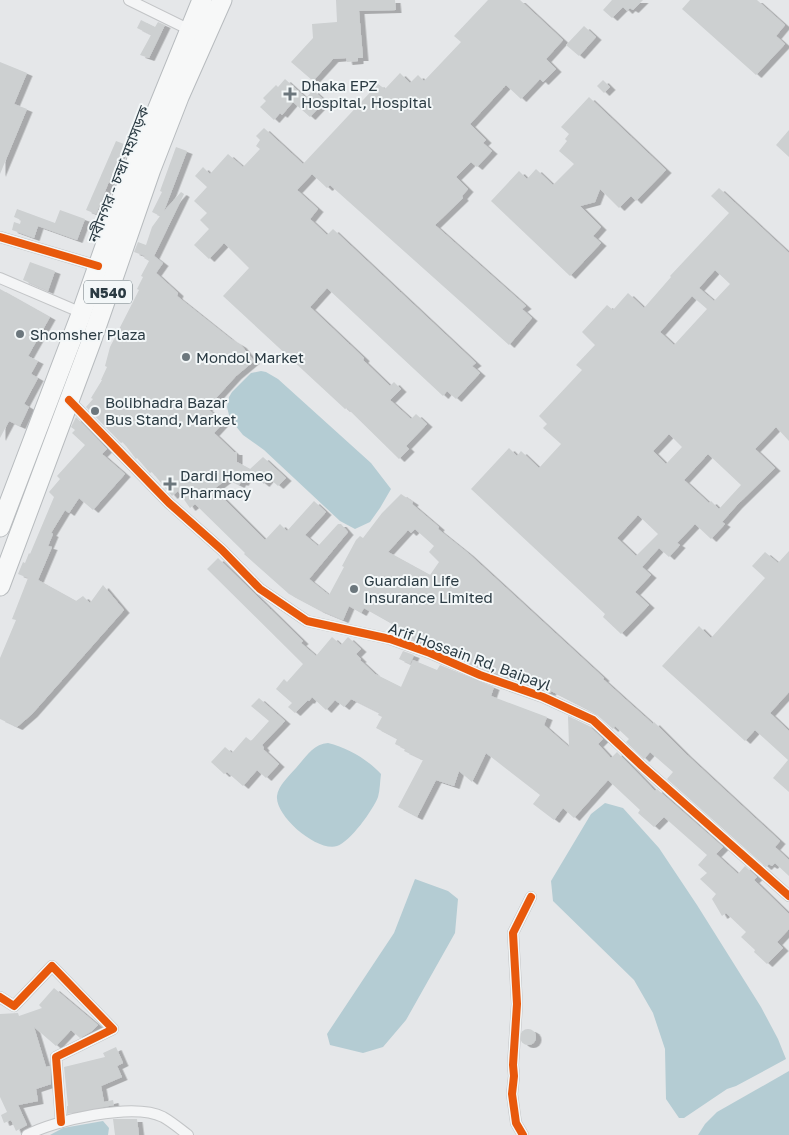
<svg xmlns="http://www.w3.org/2000/svg" width="789" height="1135" font-family="'Golos Text','Noto Sans Bengali',sans-serif">
<defs>
<filter id="shadow"><feDropShadow dx="5.5" dy="3" stdDeviation="0" flood-color="#0004"/></filter>
</defs>
<rect width="100%" height="100%" fill="#e5e7e9"/>
<g fill="#b4ccd3">
<path d="M261,371L266,372L278,379L371,463L391,489L380,508L370,522L355,529L340,521L264,450L243,435L230,419L227,407L229,397L232,392L251,373Z"/>
<path d="M328,743C348,748 367,759 381,774C380,781 380,790 378,797C373,810 350,842 337,846C317,852 275,816 277,796C278,786 289,776 296,768C305,758 313,744 328,743Z"/>
<path d="M605,803L623,808L659,848L697,905L761,1007L778,1039L786,1059L736,1086L727,1089L684,1118H679L666,1099L665,1049L653,1013L634,980L553,901L551,881L591,814Z"/>
<path d="M415,879L448,891L458,899L455,933L406,1020L383,1047L363,1053L330,1045L327,1034L394,933Z"/>
<path d="M789,1071V1135H698L705,1124L717,1112Z"/>
<path d="M103,1121L109,1128L108,1135H50L63,1128Z"/>
</g>
<g fill="#cdd0d1" fill-rule="evenodd" filter="url(#shadow)">
<path d="M336,0H395L396,10L359,11L363,58H358V61L347,62L346,58L333,59L313,81L291,62L313,38L312,24L337,22Z"/>
<path d="M488,0H520L563,40L546,59L556,69L543,82L540,79L521,99L506,85L470,124L486,140L483,143L492,151L477,167L471,162L456,177L468,189L462,196L463,198L435,225L526,306L522,309L532,318L509,345L330,185L327,188L312,174L297,190L318,209L310,219L327,235L333,229L476,363L472,366L480,373L456,399L447,391L443,396L327,288L310,307L364,358L363,360L390,386L394,382L401,389L390,400L411,419L416,414L427,424L406,446L409,449L399,459L347,408L345,409L223,296L249,268L224,243L209,259L194,245L209,229L200,220L207,213L194,201L207,187L195,176L203,167L210,174L228,154L243,167L260,149L256,146L260,140L256,136L264,128L303,164L378,84L385,89L400,73L410,83L418,75L424,81L461,42L454,36Z"/>
<path d="M612,0H643L633,10L630,8L627,11L623,7L612,18L603,10Z"/>
<path d="M690,0H757L785,25L776,36L785,44L756,75L682,9Z"/>
<path d="M141,20L155,27L158,22L165,25L149,58L140,55L151,35L137,28Z"/>
<path d="M584,26L596,37L579,56L566,45Z"/>
<path d="M0,62L27,73L14,104L27,109L0,174Z"/>
<path d="M285,79L306,98L313,90L325,101L310,117L293,102L282,115L280,113L274,120L260,107L266,101L263,98L276,85L278,87Z"/>
<path d="M603,80L610,87L604,93L597,86Z"/>
<path d="M589,97L666,170L636,201L631,196L619,208L600,189L595,202L580,206L601,227L593,236L601,243L570,276L491,201L519,171L527,179L536,169L553,185L574,164L559,151L567,141L565,139L569,134L561,127Z"/>
<path d="M789,130V157L776,145Z"/>
<path d="M116,141L124,144L96,214L86,210Z"/>
<path d="M176,147L187,151L164,211L181,192L184,194L154,256L163,263L156,273L178,293L177,296L231,339L241,345L254,361L236,376L207,408L223,423L214,433L234,452H237V462L250,469L263,457L286,478L278,486L269,478L264,484L249,472L243,483L241,482L239,485L227,479L214,489L265,540L280,524L287,531L314,501L326,512L305,535L318,546L338,524H341L348,532L309,579L329,595L344,567L342,566L356,540L360,536L363,538L382,513L401,494L413,502L412,504L439,527L438,529L468,553L604,678L603,679L624,698L653,724L654,722L686,754L780,841L775,847L789,860V876L775,863L772,866L769,864L766,867L667,779L673,772L650,752L644,759L626,742L629,739L615,726L613,729L596,714L551,691L550,693L483,669L433,647L408,638L410,634L364,608L361,613L349,606L343,620L319,610L289,594L244,554L245,553L195,504L190,508L178,491L172,496L152,472L150,473L137,458L136,459L123,442L121,443L86,407L93,399L91,398L102,380H101L107,367L105,366L110,347L139,290L137,289L143,277L141,276L149,261L144,258L145,256L134,252L138,242L146,245L152,227L160,216L152,212L162,192L160,191ZM415,529L434,546L429,552L439,562L430,575L388,552L408,530L411,533Z"/>
<path d="M719,188L789,253V441L776,427L755,449L775,468L737,505L722,522L725,524L711,539L695,524L677,543L680,545L669,557L659,548L642,567L651,575L635,592L649,605L621,634L603,617L605,614L471,489L509,448L517,456L521,451L539,468L561,444L543,428L547,424L539,416L582,370L576,365L595,345L582,332L607,305L613,310L628,293L644,308L671,277L670,276L729,213L711,196ZM715,270L730,284L714,301L699,288ZM692,296L707,309L674,345L660,332ZM669,434L682,447L666,464L653,451ZM708,454L741,485L719,509L711,501L709,503L684,480ZM638,515L658,534L636,556L617,538Z"/>
<path d="M17,209L55,223L60,210L85,219L77,240L38,226L34,238L12,230L14,222L20,224L21,220L14,217Z"/>
<path d="M30,262L55,271L48,291L23,280Z"/>
<path d="M0,289L50,317L28,356L38,361L31,374L38,378L24,404L29,407L20,426L9,421L0,438Z"/>
<path d="M76,417L107,449L102,454L125,474L93,510L79,498L69,513L65,510L51,533L53,534L48,546L52,547L38,580L76,601L83,596L90,603L103,585L124,610L32,714L17,727L0,719V658L16,620L12,619L28,578L18,574L23,562L25,563L29,553L30,554L54,497L49,492L60,479L57,476L85,445L72,433L75,430L71,427Z"/>
<path d="M789,551V692L770,713L789,731V792L773,778L788,760L755,730L745,741L662,666L699,626L711,638L765,578L752,566L765,552L778,563Z"/>
<path d="M218,558L303,641L301,643L316,656L332,637L341,645L348,637L361,649L356,654L361,659L360,660L375,674L401,687L413,660L437,670L440,665L494,687L491,696L547,717L544,725L569,747L568,716L589,726L603,739L598,744L611,758L617,752L655,791L657,789L723,847L716,854L738,874L745,866L757,877L754,880L789,914V929L777,942L783,948L767,964L754,952L755,950L741,937L746,932L726,913L722,916L712,899L716,894L700,879L707,873L698,865L707,855L664,817L654,827L638,813L640,810L608,780L574,818L563,808L554,820L533,804L540,795L486,753L472,782L459,771L454,786L436,780L417,817L398,807L423,760L404,751L405,749L395,744L397,739L376,728L382,717L378,715L379,713L351,699L344,707L335,700L326,710L312,697L309,701L308,700L295,713L288,707L292,703L276,689L284,679L287,682L303,664L207,569Z"/>
<path d="M403,651L414,655L410,664L399,659Z"/>
<path d="M259,698L285,721L262,745L264,748L263,749L279,764L266,778L257,770L243,786L227,772L224,774L211,762L225,747L232,753L246,737L251,741L269,721L251,706Z"/>
<path d="M54,988L98,1025L92,1031L80,1038L71,1030L56,1046L34,1027L46,1067L50,1066L51,1084L36,1089L38,1101L18,1105L27,1125L16,1131L11,1120L4,1123L1,1115L7,1112L0,1097V1014L18,1013L19,1016L42,1008L39,1005Z"/>
<circle cx="528" cy="1037" r="8"/>
<path d="M116,1047L123,1063L117,1066L122,1077L101,1086L104,1102L113,1100L114,1105L67,1114V1106H68L64,1067L105,1057L103,1053Z"/>
<path d="M113,1119H137L139,1135H115Z"/>
</g>
<g fill="none" stroke-linecap="round" stroke-linejoin="round">
<defs>
<g id="street">
<path d="M129,0L190,30"/>
<path d="M0,237L98,266"/>
<path d="M0,278L82,313"/>
<path d="M69,400L169,503L222,550L260,589L307,621L390,639L430,653L480,675L543,697L593,720L642,766L789,896"/>
<path d="M0,997L14,1006L52,966L113,1029L56,1057L61,1122"/>
<path d="M27,1135C55,1120 134,1102 163,1117C172,1122 180,1129 188,1135"/>
<path d="M523,1135L516,1123L512,1094L514,1076L513,1065L517,1004L513,933L531,897"/>
</g>
<g id="highway">
<path d="M0,527L80,317L127,184L202,0"/>
<path d="M0,586L91,342L151,169L179,97L222,0"/>
</g>
</defs>
<use href="#street" stroke="#c3c5c7" stroke-width="12"/>
<use href="#highway" stroke="#b7bbbe" stroke-width="21"/>
<use href="#street" stroke="#f4f5f6" stroke-width="10"/>
<use href="#highway" stroke="#f7f8f8" stroke-width="19"/>
<defs>
<g id="cycleway">
<path d="M0,237L98,266"/>
<path d="M69,400L169,503L222,550L260,589L307,621L390,639L430,653L480,675L543,697L593,720L642,766L789,896"/>
<path d="M0,997L14,1006L52,966L113,1029L56,1057L61,1122"/>
<path d="M523,1135L516,1123L512,1094L514,1076L513,1065L517,1004L513,933L531,897"/>
</g>
</defs>
<use href="#cycleway" stroke="#f3f7f8" stroke-width="11"/>
<use href="#cycleway" stroke="#e8590c" stroke-width="8"/>
</g>
<g fill="#6c777d" stroke="#f3f7f8" stroke-width="2">
<path d="M287.5 86.5h5v5h5v5h-5v5h-5v-5h-5v-5h5z"/>
<circle cx="20" cy="334" r="5"/>
<circle cx="186" cy="357" r="5"/>
<circle cx="95" cy="411" r="5"/>
<path d="M167.5 476.5h5v5h5v5h-5v5h-5v-5h-5v-5h5z"/>
<circle cx="354" cy="589" r="5"/>
</g>
<g text-anchor="middle" dominant-baseline="central" stroke-width="4" stroke-linejoin="round" paint-order="stroke">
<rect fill="#f3f7f8" stroke="#677379" stroke-width="1" x="84" y="280.5" width="48" height="23" rx="4"/>
<g font-size="14" font-weight="bold" fill="#2b3b43">
<text x="108" y="292">N540</text>
</g>
<g font-size="15" fill="#2b3b43" stroke="#f3f7f8" text-anchor="start">
<text x="301" y="85">Dhaka EPZ<tspan x="301" dy="17">Hospital, Hospital</tspan></text>
<text x="30" y="334">Shomsher Plaza</text>
<text x="196" y="357">Mondol Market</text>
<text x="105" y="402">Bolibhadra Bazar<tspan x="105" dy="17">Bus Stand, Market</tspan></text>
<text x="180" y="475">Dardi Homeo<tspan x="180" dy="17">Pharmacy</tspan></text>
<text x="364" y="580">Guardian Life<tspan x="364" dy="17">Insurance Limited</tspan></text>
</g>
<g font-size="15" fill="#2b3b43" stroke="#f3f7f8">
<text transform="translate(118 174) rotate(-69)">নবীনগর - চন্দ্রা মহাসড়ক</text>
<text transform="translate(470 656) rotate(20)">Arif Hossain Rd, Baipayl</text>
</g>
</g>
</svg>
